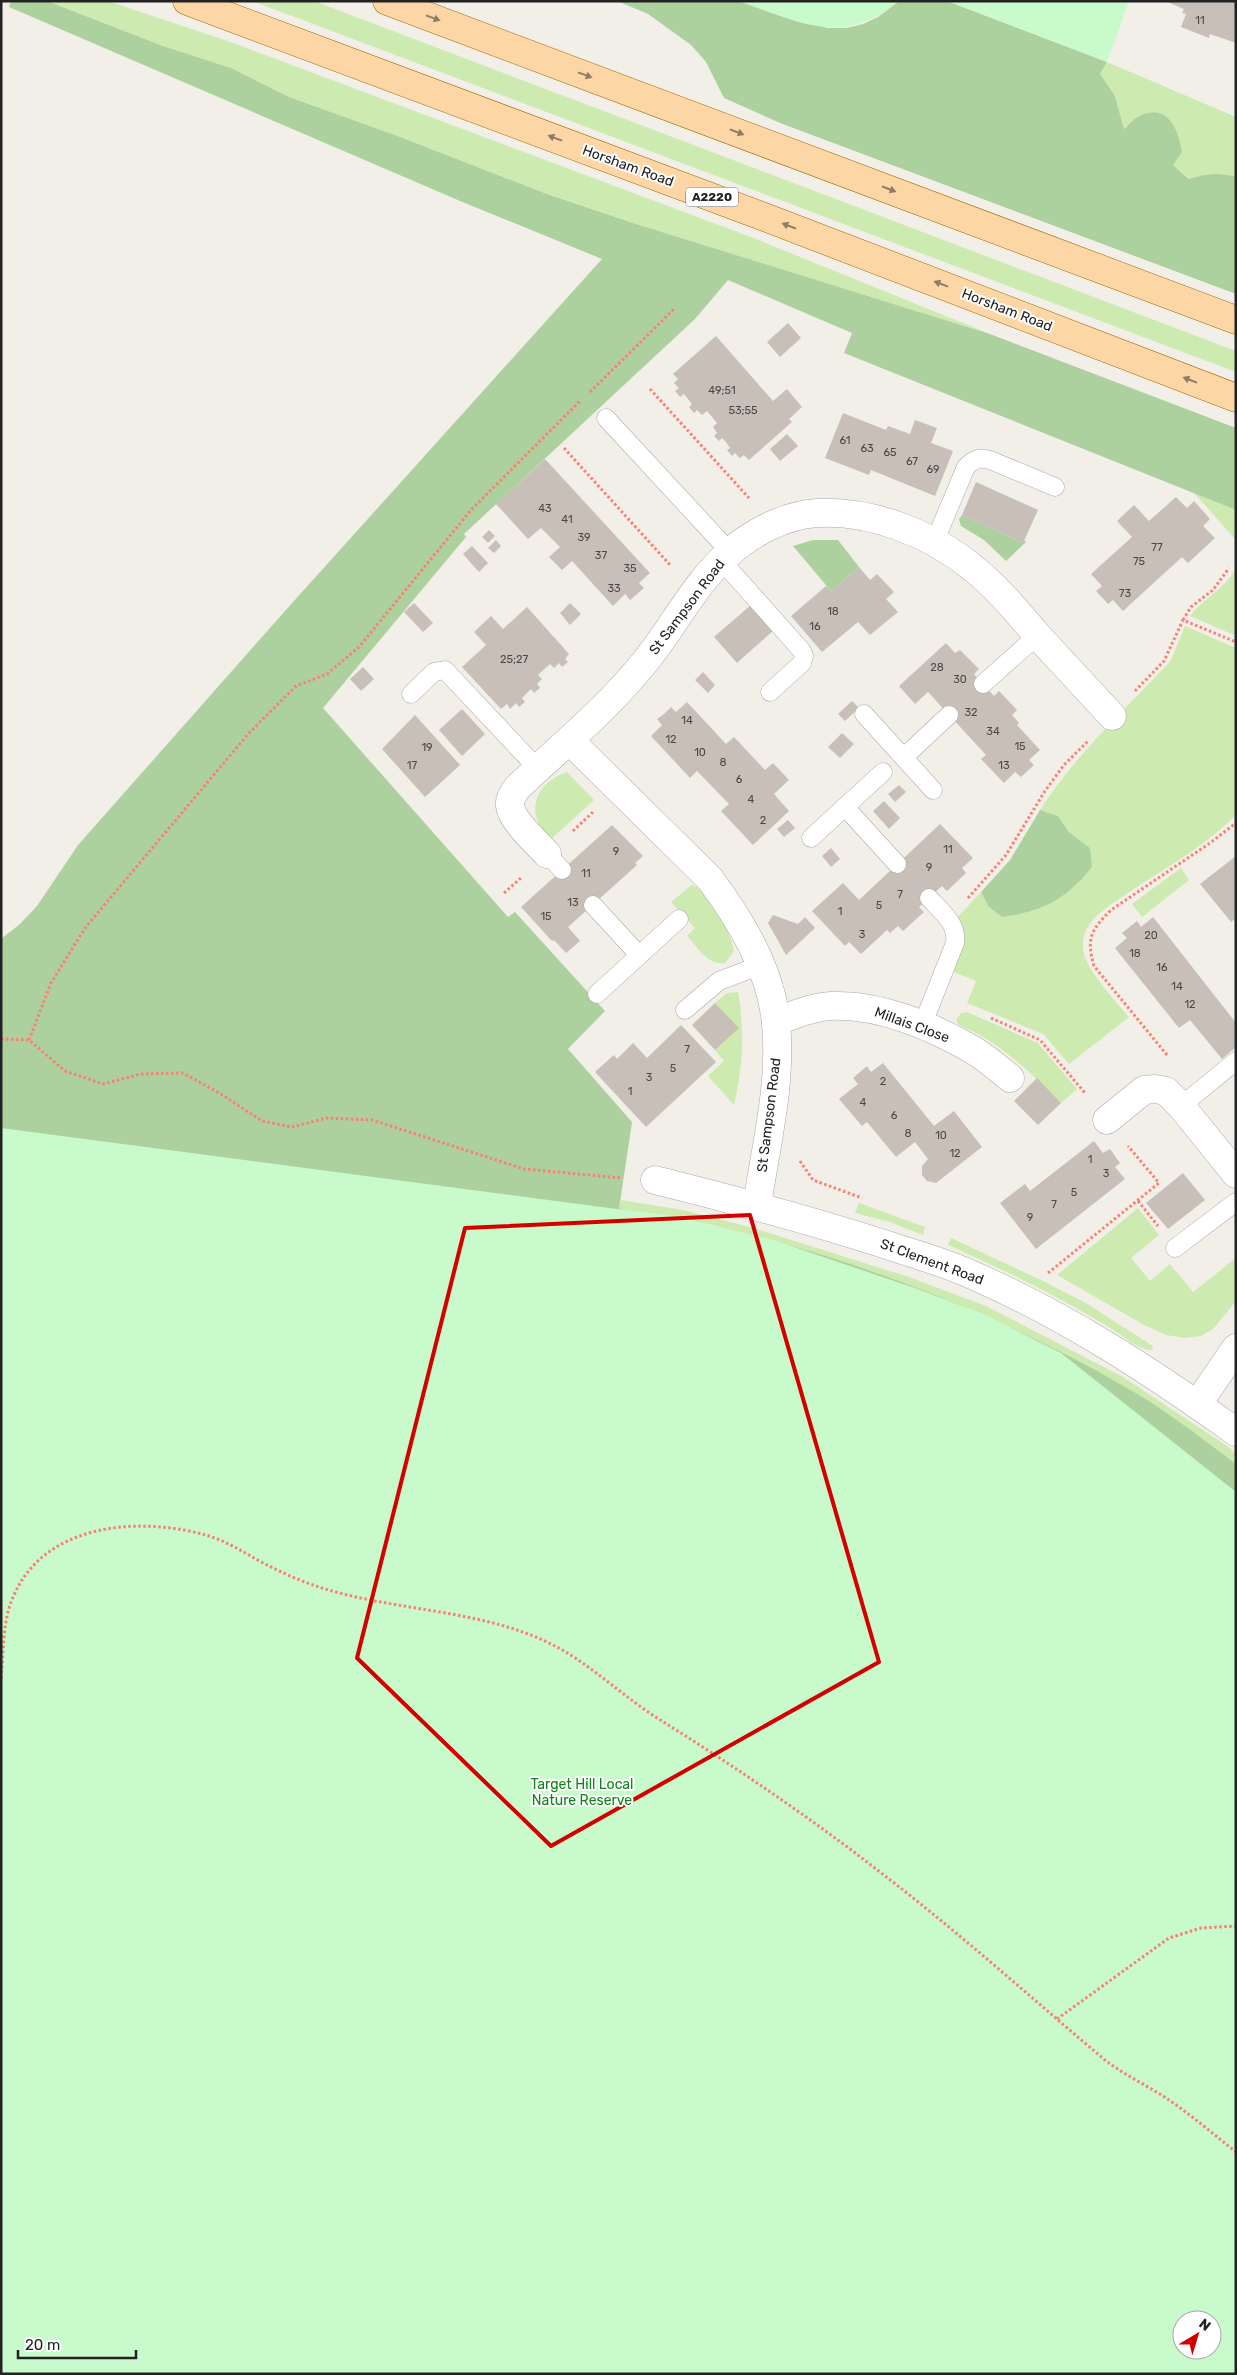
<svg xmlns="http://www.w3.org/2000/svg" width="1237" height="2375" font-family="Rubik,sans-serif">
<rect width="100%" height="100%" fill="#f2efe9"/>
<g fill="#cdebb0">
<path d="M47,1H108L225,40L751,237L990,334L633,223L547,194L395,135L289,97L231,68L163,46Z"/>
<path d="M252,1H314L1236,351V372Z"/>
<path d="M1107,62L1236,117V177C1219,172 1206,174 1190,179L1173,165L1153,112L1138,116L1124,129L1115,96L1100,74Z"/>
<path d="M1194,493L1236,510V540Z"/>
<path d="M1236,567V636L1190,616C1203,598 1226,589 1236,567Z"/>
<path d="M1185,626L1236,648V815C1209,843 1166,868 1134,889C1118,900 1100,910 1089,925C1083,933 1082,945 1084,955C1091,975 1115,1000 1129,1017L1069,1064L1043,1034L967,1003L976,981L951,971C958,953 970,935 956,919L981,892L988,906L1090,848L1069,832L1058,816L1040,810C1074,757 1121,713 1164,668L1171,660Z"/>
<path d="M567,772L594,800L550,840C525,814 532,785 567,772Z"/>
<path d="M1181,868L1189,880L1142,917L1132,904Z"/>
<path d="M692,885L697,887C713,905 730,926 734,951L725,963C708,966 697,947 687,936L695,928L671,902Z"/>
<path d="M738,992C745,1030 743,1067 734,1105L708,1076L724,1061L715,1050L738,1028L715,1003L727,993Z"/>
<path d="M967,1012L1038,1043L1077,1089L1061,1103C1030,1072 1000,1042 959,1025L956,1020L961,1013Z"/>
<path d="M621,1200L683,1210L750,1227L909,1277L986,1306L1123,1377L1227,1446L1236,1454V1464L1196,1434L915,1288L776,1241L678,1217L619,1209Z"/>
<path d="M859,1203L925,1227L923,1235L890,1222L855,1213Z"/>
<path d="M1138,1208L1159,1235L1131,1258L1150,1281L1170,1264L1193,1292L1236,1258V1301L1213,1329L1201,1336L1185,1338L1166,1335L1146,1326L1057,1275Z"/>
<path d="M951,1238L1041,1280L1086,1303L1153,1346L1152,1350C1138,1350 1124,1336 1112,1329C1060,1297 1004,1270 948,1245Z"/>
</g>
<g fill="#add19e" fill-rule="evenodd">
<path d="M11,1H47L163,46L231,68L289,97L395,135L547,194L633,223L990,334L1236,428V510L844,353L852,333L728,280L695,319L464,534L466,537L323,708L508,917L515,912L605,1011L568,1049L632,1122L619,1209C794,1234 982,1302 1134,1392C1169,1413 1203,1439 1236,1464V2374L1,2305V939L20,924L37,906L78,845L293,602L602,259L460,201L9,7ZM1182,2320H1212V2350H1182Z"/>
<path d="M617,1H741L827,28H847L863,24L878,17L899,1H947L1107,62L1100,74L1115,96L1124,129C1129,125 1134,118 1139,116C1168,102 1178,129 1182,152L1173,165L1189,179C1206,174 1219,172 1236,177V294L780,123L724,98L706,62L691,45L648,14Z"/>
<path d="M962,515L1023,543L1024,540L1026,542L1006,561L984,540L961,526L959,519Z"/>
<path d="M813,540H838L859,567L831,591L793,546Z"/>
<path d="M1040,810L1058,816L1069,832L1090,848L1092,867C1065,900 1044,911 1002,917L988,906L981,892L1010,860Z"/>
</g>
<g fill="#c8facc" fill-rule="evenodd">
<path d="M738,1H899C841,48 800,22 738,1Z"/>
<path d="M947,1H1129L1107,62Z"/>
<path d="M1,1128L678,1217L776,1241L915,1288L986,1315L1061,1353L1236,1492V2374H1ZM1182,2320H1212V2350H1182Z"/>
</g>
<g fill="#c7bfb8">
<path d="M1165,1H1236V43L1210,34L1209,38L1181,27L1186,14L1182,13L1184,9Z"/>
<path d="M788,323L801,338L780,357L767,342Z"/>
<path d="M716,336L773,401L787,389L802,407L789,419L792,422L749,460L744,455L740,458L735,453L732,456L727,450L730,448L726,442L722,438L719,441L714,436L717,433L713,427L717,423L707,411L702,415L697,410L694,413L689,407L692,404L684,394L680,397L675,391L679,388L674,383L678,379L673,374Z"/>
<path d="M843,413L886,430L888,426L910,434L915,420L937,428L931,443L953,451L935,496L871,470L869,475L825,458Z"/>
<path d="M787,434L798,446L780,461L770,449Z"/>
<path d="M545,459L650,573L639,583L644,588L630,600L625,594L613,606L572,561L562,570L549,557L560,547L541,528L528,539L496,504Z"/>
<path d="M976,482L1038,510L1023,543L962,515Z"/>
<path d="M1176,497L1187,508L1194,501L1210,519L1203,526L1215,538L1188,563L1182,557L1123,611L1113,600L1108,604L1096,591L1102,586L1091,574L1132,537L1117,521L1134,505L1149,521Z"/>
<path d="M489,530L495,536L488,543L482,537Z"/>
<path d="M496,540L501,546L494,553L488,548Z"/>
<path d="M472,546L488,563L479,572L463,554Z"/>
<path d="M859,567L870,580L877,574L894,592L886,599L898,612L870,635L858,622L822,652L791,616L826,586L831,591Z"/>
<path d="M414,603L433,623L423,632L404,612Z"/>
<path d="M570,603L581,614L570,625L560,613Z"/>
<path d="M752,604L775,629L737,663L714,637Z"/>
<path d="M527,607L569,654L565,659L568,662L562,667L559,663L554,668L550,664L538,675L542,679L537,684L540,688L534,693L531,689L522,698L525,702L519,707L516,703L510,709L507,704L501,709L462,667L486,645L474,632L491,616L503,629Z"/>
<path d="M946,643L955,653L960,650L979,669L974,674L994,696L999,691L1017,710L1012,715L1019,723L1017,725L1040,750L1029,760L1034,765L1021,777L1015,772L1004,783L981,759L986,755L928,692L915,704L899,686Z"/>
<path d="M363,667L374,679L361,691L350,679Z"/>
<path d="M703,672L715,685L708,693L695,680Z"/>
<path d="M852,701L859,708L845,721L838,714Z"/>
<path d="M687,702L726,744L734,737L765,770L773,763L789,780L774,794L789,811L753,845L721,811L729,804L697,771L690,778L651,736L662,725L657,719L664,714L671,707L676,712Z"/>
<path d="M462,709L485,734L462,756L439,730Z"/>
<path d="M415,715L460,765L425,797L382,749Z"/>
<path d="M842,733L854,744L840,758L828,747Z"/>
<path d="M899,785L906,792L895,802L888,794Z"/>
<path d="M884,801L900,818L889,829L873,811Z"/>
<path d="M788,820L795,828L784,837L777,829Z"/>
<path d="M940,824L973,858L962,868L966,873L947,891L942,886L919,907L924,912L903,931L898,926L890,933L887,930L861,954L849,942L845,946L812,911L843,883L859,900Z"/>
<path d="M612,825L643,856L635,863L637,865L568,927L580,941L566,953L554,940L552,941L521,907Z"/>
<path d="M831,848L840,859L831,867L822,856Z"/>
<path d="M1236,856V918L1231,922L1200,884Z"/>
<path d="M773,915L798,924L805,917L815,928L786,955L768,923Z"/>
<path d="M1153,917L1236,1023V1047L1222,1059L1190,1020L1179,1028L1115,948L1127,938L1122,933L1137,921L1141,927Z"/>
<path d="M715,1003L739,1028L715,1050L692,1025Z"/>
<path d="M681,1025L716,1062L646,1127L595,1072L614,1055L617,1059L633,1043L647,1058Z"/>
<path d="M883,1063L934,1126L954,1111L982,1147L936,1183L927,1181L922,1175V1166L928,1159L915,1142L896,1157L867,1122L862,1126L839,1099L858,1084L853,1078L867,1066L871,1072Z"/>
<path d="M1037,1078L1061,1103L1038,1125L1014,1101Z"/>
<path d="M1094,1141L1103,1153L1110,1149L1120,1163L1115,1167L1125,1179L1036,1249L1000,1203L1025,1184L1030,1191Z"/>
<path d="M1183,1173L1205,1200L1168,1229L1146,1203Z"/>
</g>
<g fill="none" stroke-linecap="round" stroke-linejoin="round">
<defs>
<g id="service">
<path d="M606,418L730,552"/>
<path d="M934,543L966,467C974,459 979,457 990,460L1055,487"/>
<path d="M721,560L802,651L804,656L802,663L770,692"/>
<path d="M983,684L1038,635"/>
<path d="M411,694L434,672L445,670L538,769"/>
<path d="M864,714L933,790"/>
<path d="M904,757L949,715"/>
<path d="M845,807L897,864"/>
<path d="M811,838L883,772"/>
<path d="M547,854L562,870"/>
<path d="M593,905L639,955"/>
<path d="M597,994L679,919"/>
<path d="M685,1010L719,981L761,965"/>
<path d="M922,1026L955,943C958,924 941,911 929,898"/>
<path d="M1181,1106L1236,1061"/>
<path d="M1175,1248L1236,1202"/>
</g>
<g id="minor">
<path d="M569,740L710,879C741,921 771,970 776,1023C782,1083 766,1145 757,1205"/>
<path d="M547,854C537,843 512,821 510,806C509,799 513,794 517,788C560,747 606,710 644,663C673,628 694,584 728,554C751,533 785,515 817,513C872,510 932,534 974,569C998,588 1017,612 1037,635C1062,662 1087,689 1112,716"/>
<path d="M776,1022C793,1015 812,1007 831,1006C879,1004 932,1026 973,1050C986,1058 998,1068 1010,1078"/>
<path d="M1107,1120L1144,1090L1155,1089L1166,1091L1181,1106L1236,1174"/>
<path d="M655,1180C731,1199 806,1219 881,1243C910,1253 941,1261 970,1274C1065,1315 1152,1372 1236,1432"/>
<path d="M1197,1405L1236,1348"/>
</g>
<g id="primary">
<path d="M187,1L767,218L1236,398"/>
<path d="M387,1L1236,320"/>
</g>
</defs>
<use href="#service" stroke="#a9a9a9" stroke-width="19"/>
<use href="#minor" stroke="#a9a9a9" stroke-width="29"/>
<use href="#primary" stroke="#a06b00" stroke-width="29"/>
<g stroke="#fa8072" stroke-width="3" stroke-dasharray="2.5 2.5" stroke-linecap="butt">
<path d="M650,389L749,498"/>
<path d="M590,392L675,308"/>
<path d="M564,448L671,566"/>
<path d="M1183,620L1191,607L1213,590L1229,568"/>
<path d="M1135,691L1164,661L1183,620L1236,642"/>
<path d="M573,831L594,811"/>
<path d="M504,893L522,877"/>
<path d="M968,898L1006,855L1045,791L1064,765L1088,741"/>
<path d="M991,1018L1040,1040L1085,1093"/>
<path d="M1,1039L29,1040L65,1071L103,1084L141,1074L183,1073L221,1094L262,1121L292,1127L327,1118L372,1120L524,1169L622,1178"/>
<path d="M29,1040L51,983L85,928L249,733L296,686L327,674L359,647L471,510L580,401"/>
<path d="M1167,1055L1094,966C1086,938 1091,930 1111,910L1210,843L1236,823"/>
<path d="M800,1161L813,1180L862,1198"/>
<path d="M1138,1201L1158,1226"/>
<path d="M1048,1273L1159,1183L1128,1146"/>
<path d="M1,1678C4,1651 2,1620 14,1595C46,1522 142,1516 209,1536C228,1542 245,1553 263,1563C281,1572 300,1581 319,1587C392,1611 480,1609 549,1643C589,1662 624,1698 662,1721C735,1767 808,1816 876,1869C955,1929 1029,1996 1105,2060C1123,2074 1144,2084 1163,2096C1189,2113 1212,2133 1236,2152"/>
<path d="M1057,2019L1169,1938L1201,1928L1236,1926"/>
</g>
<use href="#service" stroke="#fff" stroke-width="18"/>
<use href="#minor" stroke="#fff" stroke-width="28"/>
<use href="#primary" stroke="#fcd6a4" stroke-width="28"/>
</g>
<defs><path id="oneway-solid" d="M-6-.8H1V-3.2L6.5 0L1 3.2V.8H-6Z" transform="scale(1.25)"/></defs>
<g fill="#8f7c63">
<use href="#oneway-solid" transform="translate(433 18) rotate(20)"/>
<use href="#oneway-solid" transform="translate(585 75) rotate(20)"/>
<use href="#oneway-solid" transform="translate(737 132) rotate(21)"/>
<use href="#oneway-solid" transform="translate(555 138) rotate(-160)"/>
<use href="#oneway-solid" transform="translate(889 189) rotate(21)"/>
<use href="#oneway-solid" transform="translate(789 226) rotate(-159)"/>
<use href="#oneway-solid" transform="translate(941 284) rotate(-159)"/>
<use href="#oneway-solid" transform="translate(1190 380) rotate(-159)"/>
</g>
<path fill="none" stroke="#d40000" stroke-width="4" stroke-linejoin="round" d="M750,1215L879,1662L551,1846L357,1658L465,1228Z"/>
<g text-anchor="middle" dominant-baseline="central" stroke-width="4" stroke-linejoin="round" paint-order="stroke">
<g font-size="11" fill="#4b4948">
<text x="1200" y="20">11</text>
<text x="722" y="390">49;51</text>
<text x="743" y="410">53;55</text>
<text x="845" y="440">61</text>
<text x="867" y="448">63</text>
<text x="890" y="452">65</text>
<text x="912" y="461">67</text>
<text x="933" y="469">69</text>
<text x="545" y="508">43</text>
<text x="567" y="519">41</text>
<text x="584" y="537">39</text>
<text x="1157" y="547">77</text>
<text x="601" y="555">37</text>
<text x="1139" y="561">75</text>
<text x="630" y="568">35</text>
<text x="614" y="588">33</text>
<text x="1125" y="593">73</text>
<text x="833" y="611">18</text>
<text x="815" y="626">16</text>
<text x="514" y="659">25;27</text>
<text x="937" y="667">28</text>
<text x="960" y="679">30</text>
<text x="971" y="712">32</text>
<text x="687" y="720">14</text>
<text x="993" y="731">34</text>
<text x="671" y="739">12</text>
<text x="1020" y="746">15</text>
<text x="427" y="747">19</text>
<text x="700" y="752">10</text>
<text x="723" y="762">8</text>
<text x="412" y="765">17</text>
<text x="1004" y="765">13</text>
<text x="739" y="779">6</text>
<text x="751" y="799">4</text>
<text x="763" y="820">2</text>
<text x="948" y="849">11</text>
<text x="616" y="851">9</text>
<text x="929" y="867">9</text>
<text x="586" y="873">11</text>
<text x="900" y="894">7</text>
<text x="573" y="902">13</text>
<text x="879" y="905">5</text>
<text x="840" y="911">1</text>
<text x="546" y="916">15</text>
<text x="862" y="934">3</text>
<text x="1151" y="935">20</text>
<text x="1135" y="953">18</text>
<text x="1162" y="967">16</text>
<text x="1177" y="986">14</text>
<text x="1190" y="1004">12</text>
<text x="687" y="1049">7</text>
<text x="673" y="1068">5</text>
<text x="649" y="1077">3</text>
<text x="883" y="1081">2</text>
<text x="630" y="1091">1</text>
<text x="863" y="1102">4</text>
<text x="894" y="1115">6</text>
<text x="908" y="1133">8</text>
<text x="941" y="1135">10</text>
<text x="955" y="1153">12</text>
<text x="1090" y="1159">1</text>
<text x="1106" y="1173">3</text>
<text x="1074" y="1192">5</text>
<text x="1054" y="1204">7</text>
<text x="1030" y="1217">9</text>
</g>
<rect fill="#fff" stroke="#646464" stroke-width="1" x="686" y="187.5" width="52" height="19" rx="4"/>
<g font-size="12" font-weight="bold" fill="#222">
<text x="712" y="197">A2220</text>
</g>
<g font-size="14" fill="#222" stroke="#fff">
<text transform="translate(628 166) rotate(20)">Horsham Road</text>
<text transform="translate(1007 310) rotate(21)">Horsham Road</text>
<text transform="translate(687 607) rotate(-53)">St Sampson Road</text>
<text transform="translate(912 1025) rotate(20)">Millais Close</text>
<text transform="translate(769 1115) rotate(-83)">St Sampson Road</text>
<text transform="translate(932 1262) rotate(20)">St Clement Road</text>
</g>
<g font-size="14" fill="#0c8416" stroke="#fff">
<text x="582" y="1784">Target Hill Local<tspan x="582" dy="16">Nature Reserve</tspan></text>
</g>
</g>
<rect width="1237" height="2375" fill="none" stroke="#222222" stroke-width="5"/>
<g transform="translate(1197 2335) rotate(38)"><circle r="24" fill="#ffffff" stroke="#a7a7a7"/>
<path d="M0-4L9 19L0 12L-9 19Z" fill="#d40000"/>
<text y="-8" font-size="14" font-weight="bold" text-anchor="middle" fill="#222222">N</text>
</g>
<path d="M18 2350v8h118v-8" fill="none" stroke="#222222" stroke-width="2.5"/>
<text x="25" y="2350" font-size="15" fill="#222222" stroke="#ffffff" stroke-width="4" paint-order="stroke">20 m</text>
</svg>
